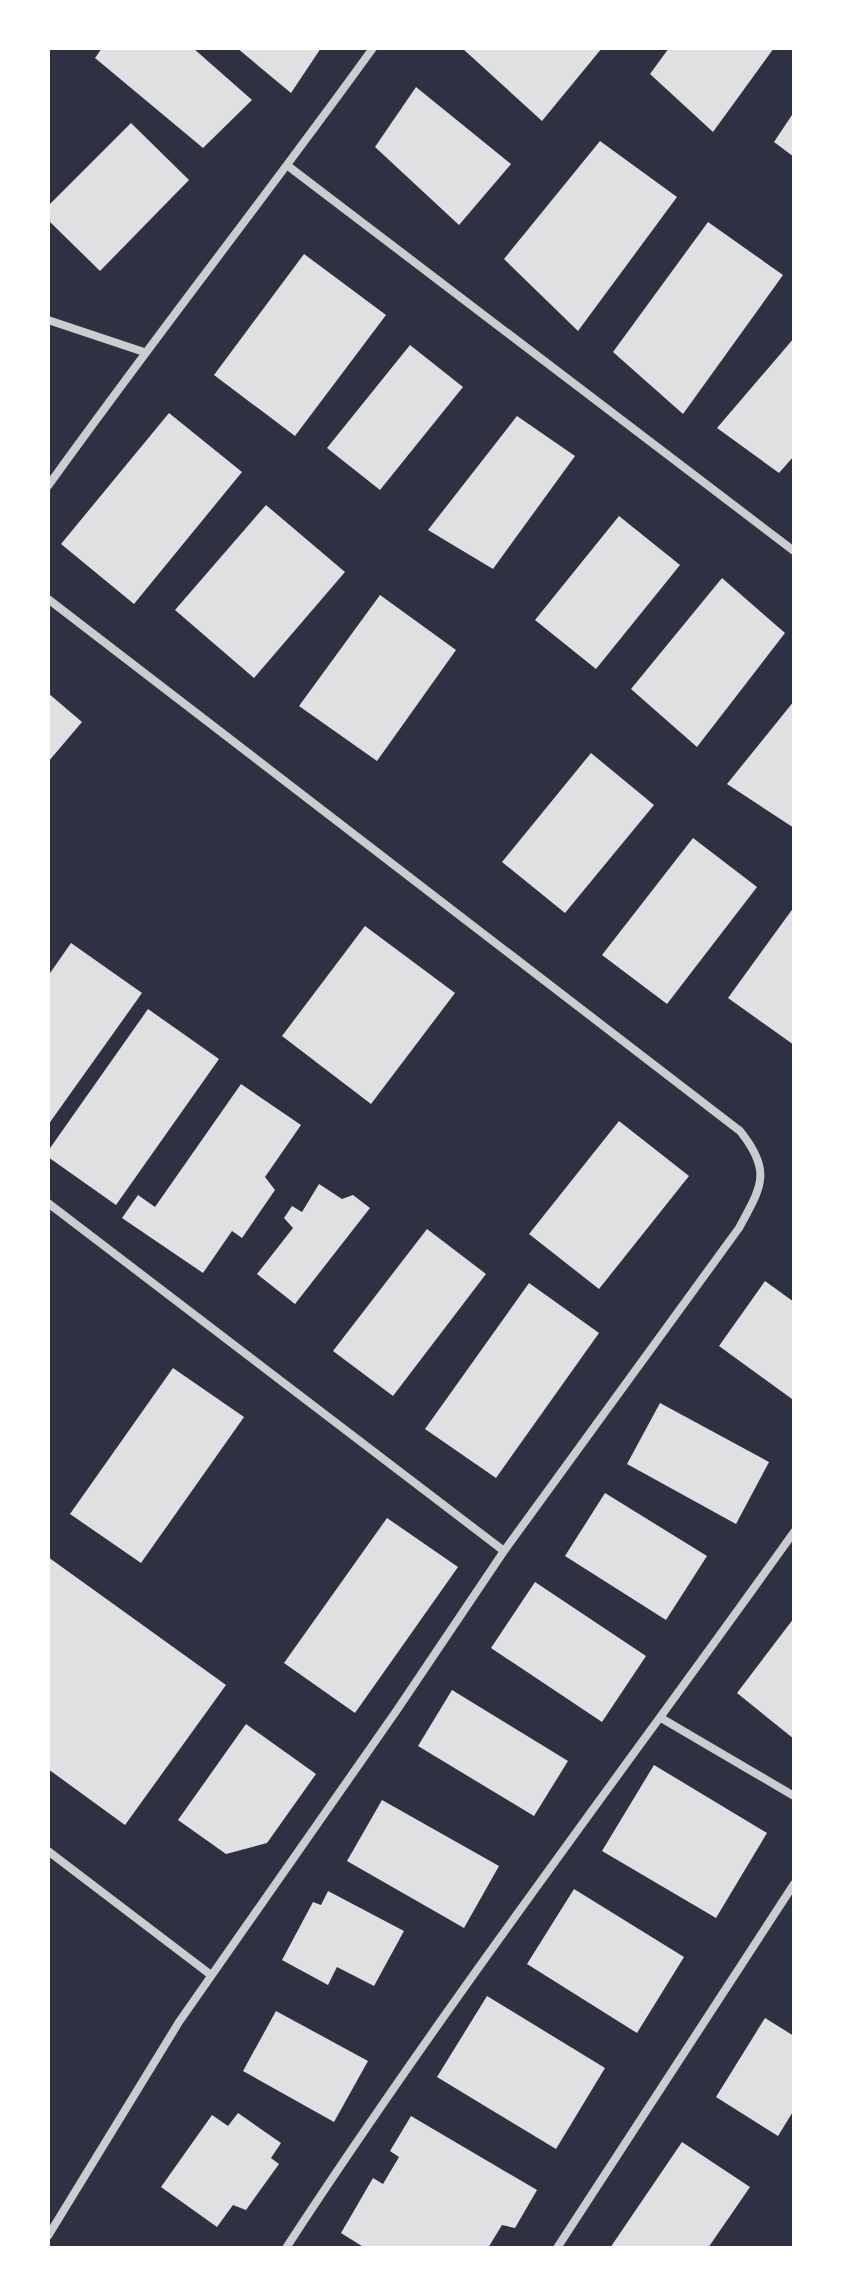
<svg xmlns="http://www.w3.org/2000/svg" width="842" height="2296" font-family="Spectral,serif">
<rect width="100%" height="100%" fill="#2d3142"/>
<g fill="#e0e0e3">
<path d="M102,48H193L252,100L203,148L95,58Z"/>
<path d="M237,48H321L291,93Z"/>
<path d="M462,48H602L542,121Z"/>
<path d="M669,48H774L713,132L650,74Z"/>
<path d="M416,87L511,164L459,225L375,147Z"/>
<path d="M794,112V157L774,142Z"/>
<path d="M131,123L189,180L100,271L48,220V206Z"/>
<path d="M600,141L677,197L578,331L504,259Z"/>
<path d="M708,222L783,275L683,414L613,352Z"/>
<path d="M304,254L386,315L295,436L214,375Z"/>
<path d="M794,338V456L779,473L717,428Z"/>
<path d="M410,345L463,387L380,490L327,448Z"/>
<path d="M169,413L242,472L134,604L61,544Z"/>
<path d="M517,416L575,456L493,569L428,530Z"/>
<path d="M266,505L345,572L254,678L175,610Z"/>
<path d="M619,516L680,565L596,669L535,620Z"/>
<path d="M722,578L785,633L697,747L631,689Z"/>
<path d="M380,595L456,650L377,761L299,706Z"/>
<path d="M48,693L82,722L48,762Z"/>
<path d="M794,701V828L727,784Z"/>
<path d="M591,753L654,805L565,913L502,862Z"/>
<path d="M693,838L757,887L667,1004L602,955Z"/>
<path d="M794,907V1045L728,998Z"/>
<path d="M365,926L455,993L371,1104L282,1036Z"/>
<path d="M71,943L142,993L48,1125V976Z"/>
<path d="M148,1009L219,1059L116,1205L48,1157V1151Z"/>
<path d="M241,1084L301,1125L265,1177L275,1190L242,1238L232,1231L203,1273L122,1218L138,1195L155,1207Z"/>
<path d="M619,1121L689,1176L599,1289L529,1234Z"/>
<path d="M319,1184L342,1199L353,1195L370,1208L295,1304L257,1274L293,1228L284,1218L292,1206L302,1212Z"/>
<path d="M427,1229L486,1274L393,1396L333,1351Z"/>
<path d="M765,1281L794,1302L792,1399L719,1346Z"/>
<path d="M529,1283L599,1333L496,1478L425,1429Z"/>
<path d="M173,1368L244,1417L141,1563L70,1514Z"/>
<path d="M660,1403L769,1462L736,1524L627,1464Z"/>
<path d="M605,1493L707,1556L666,1620L565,1556Z"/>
<path d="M387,1518L458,1567L355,1713L284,1663Z"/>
<path d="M48,1557L226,1685L125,1825L48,1769Z"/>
<path d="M535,1582L646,1656L602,1722L491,1648Z"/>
<path d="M794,1618V1739L737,1693Z"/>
<path d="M452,1690L568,1761L534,1816L418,1746Z"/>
<path d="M246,1724L316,1774L267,1843L226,1854L178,1820Z"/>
<path d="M654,1765L767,1833L716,1918L602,1851Z"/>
<path d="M382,1800L499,1866L464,1928L347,1861Z"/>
<path d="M574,1889L684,1957L637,2033L527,1964Z"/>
<path d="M328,1891L404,1931L374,1986L337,1967L328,1985L282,1960L313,1902L321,1905Z"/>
<path d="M487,1996L605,2068L556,2149L437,2077Z"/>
<path d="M276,2011L368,2061L334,2122L243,2071Z"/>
<path d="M765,2018L794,2036V2110L778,2136L716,2097Z"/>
<path d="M238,2113L281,2143L271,2158L279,2164L246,2210L233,2205L217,2227L161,2187L212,2115L228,2126Z"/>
<path d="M411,2116L537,2190L515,2228L502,2225L488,2248H365L341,2233L373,2178L383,2184L399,2157L390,2151Z"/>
<path d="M682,2142L750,2187L708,2248H610Z"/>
</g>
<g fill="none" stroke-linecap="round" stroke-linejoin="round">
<g stroke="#caccd0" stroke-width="8">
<path d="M288,166L794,551"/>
<path d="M48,320L144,352"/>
<path d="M48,486C154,338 267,195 373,48"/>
<path d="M48,599L740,1131C773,1172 761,1187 739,1228L504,1551L48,1203"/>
<path d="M661,1718L794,1796"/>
<path d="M48,1851L211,1975"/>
<path d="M48,2236L179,2022L397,1710L504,1551"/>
<path d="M286,2248C446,2003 624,1770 794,1532"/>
<path d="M557,2248L794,1884"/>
</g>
</g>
<rect width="842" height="2296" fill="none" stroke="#ffffff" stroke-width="100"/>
</svg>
